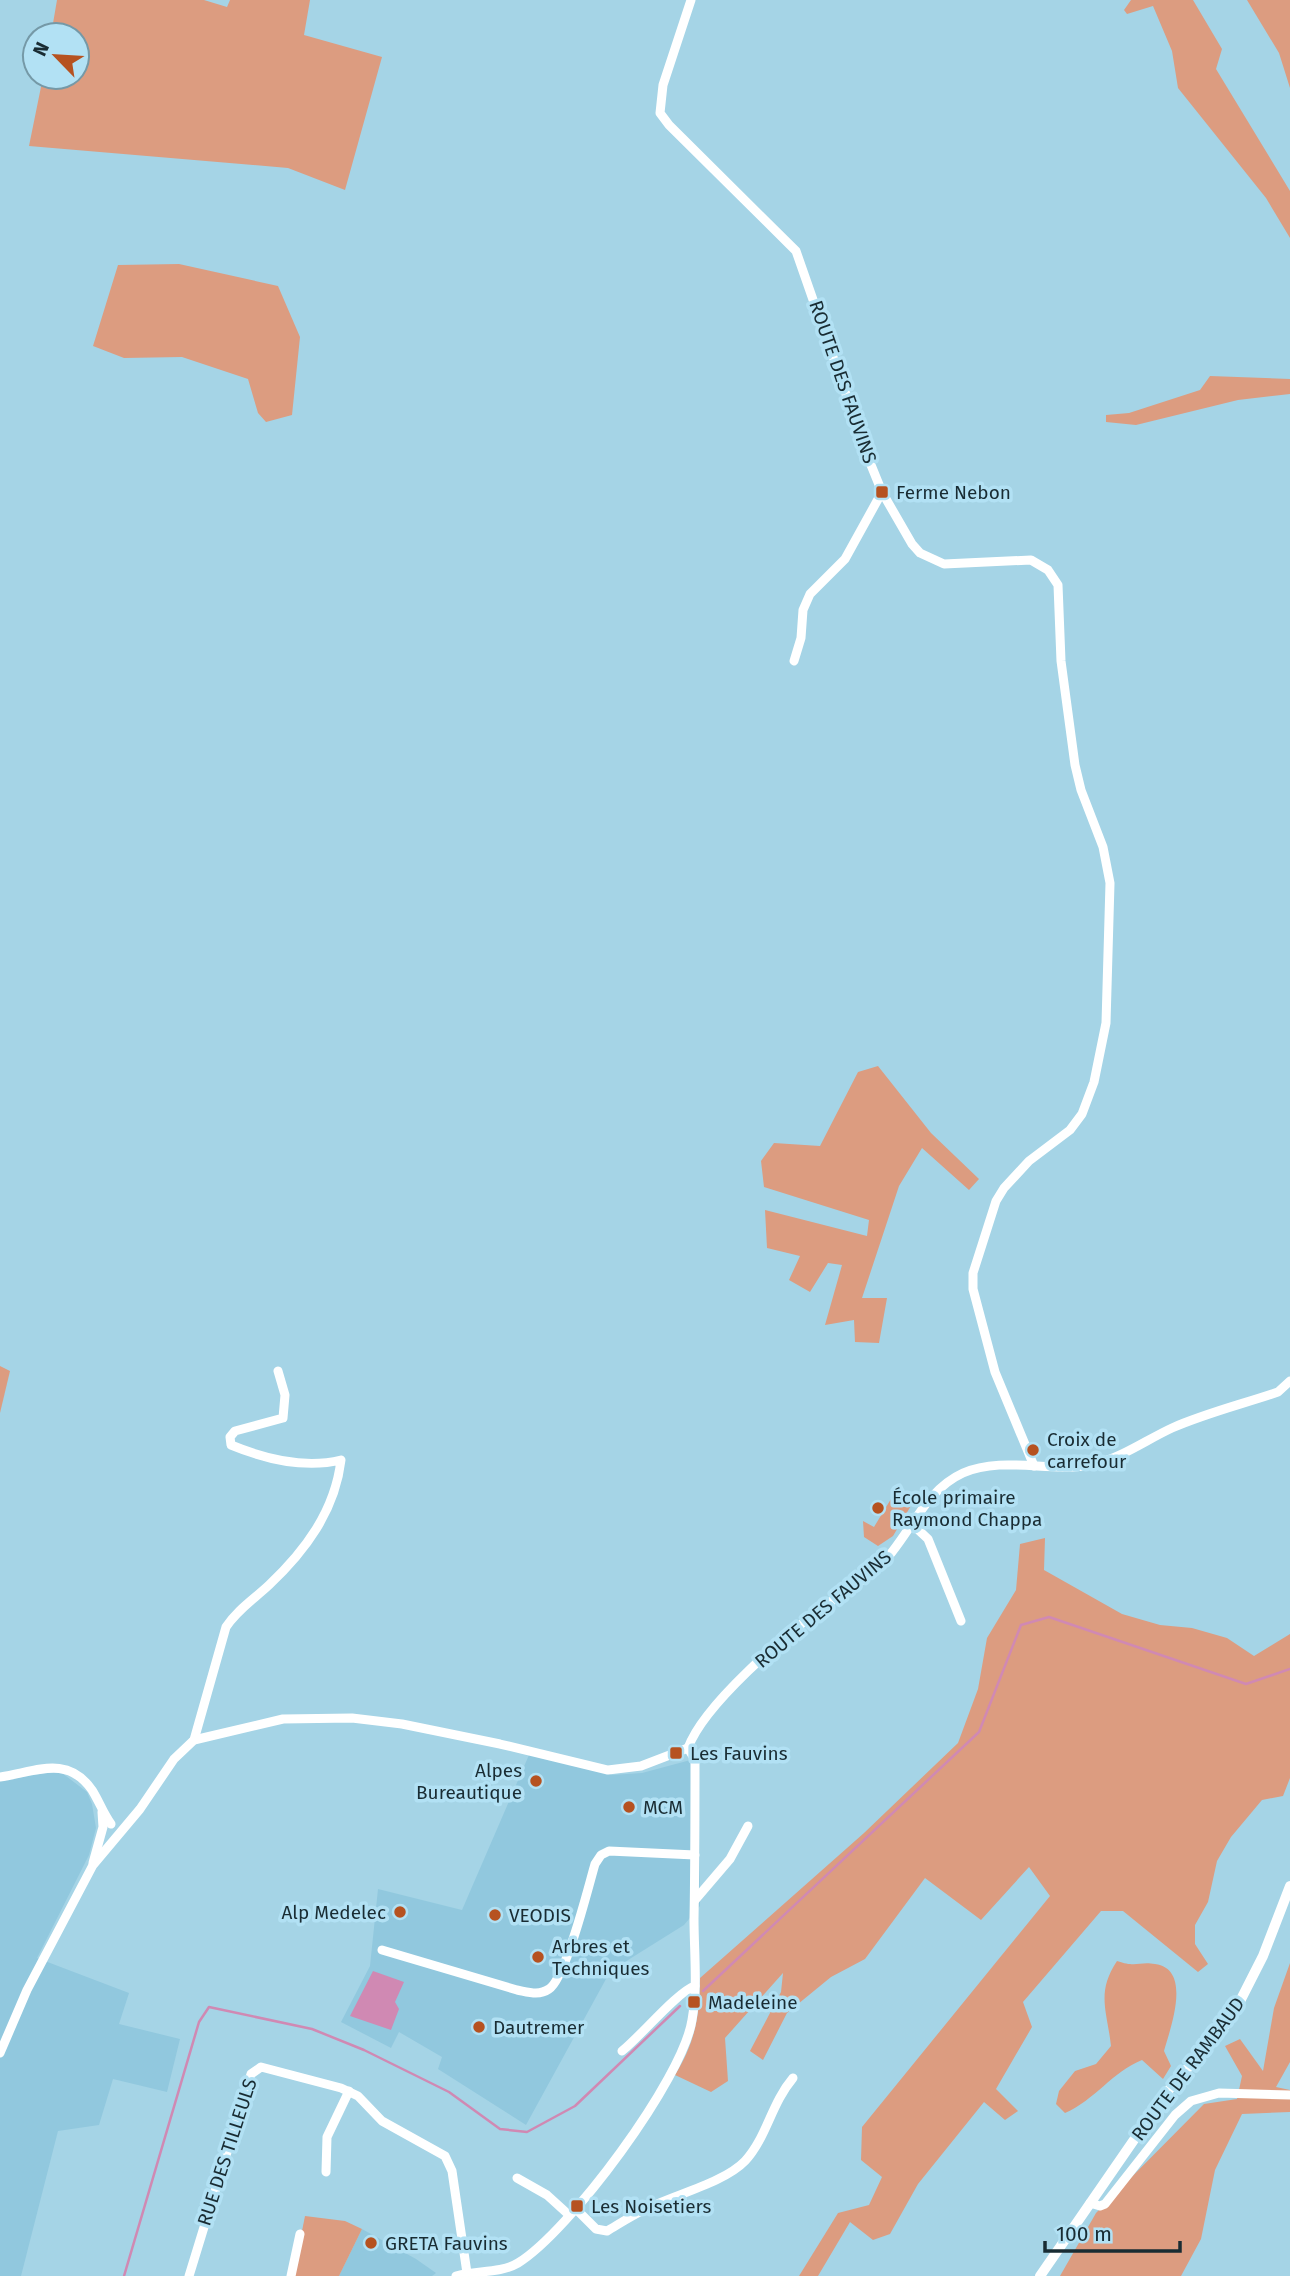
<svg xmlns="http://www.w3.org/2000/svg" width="1290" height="2276" font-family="'Fira Sans',sans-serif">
<rect width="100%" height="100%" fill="#a5d4e6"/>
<g fill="#91c8de">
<path d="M532,1748L612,1775L642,1773L698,1758L700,1906L684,1925L628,1960L606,1979L526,2125L438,2069L442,2057L399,2032L391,2048L341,2022L370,1966L378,1889L462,1910Z"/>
<path d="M51,1772L62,1773L87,1792L92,1804L96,1828L89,1855L37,1958L129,1993L119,2024L180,2039L167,2092L113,2079L99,2125L58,2131L21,2276H0V1781Z"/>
<path d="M362,2229L416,2259L436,2273L432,2276H339Z"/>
</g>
<g fill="#dc9c80">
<path d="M57,0H204L227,7L230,0H310L304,35L382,57L345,190L288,168L29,146L43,77H77V35H51Z"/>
<path d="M1131,0H1193L1222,49L1216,69L1290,191V238L1266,198L1178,88L1172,51L1153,6L1127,14L1124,10Z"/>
<path d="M1247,0H1290V88L1279,53Z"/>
<path d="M179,264L278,286L300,337L292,415L266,422L258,413L248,379L182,357L124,358L93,346L118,265Z"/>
<path d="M1210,376L1290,379V394L1238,400L1136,425L1106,422V415L1129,413L1200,390Z"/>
<path d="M878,1066L931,1133L979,1179L969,1190L922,1148L899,1186L862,1298H887L879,1343L855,1342L854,1320L825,1325L842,1265L828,1263L810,1292L789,1280L800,1256L767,1248L765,1210L867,1236L869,1220L764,1187L761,1161L774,1143L820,1146L858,1072Z"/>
<path d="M0,1366L10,1371L0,1413Z"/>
<path d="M894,1494L912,1504L893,1536L878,1546L864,1537L863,1521L874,1527Z"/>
<path d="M1045,1538L1044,1570L1122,1614L1160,1625L1192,1628L1227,1638L1254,1656L1290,1634V1778L1283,1796L1262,1800L1231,1837L1217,1861L1208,1902L1195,1925V1944L1208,1964L1198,1972L1123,1911H1101L1023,2002L1032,2027L996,2089L1018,2111L1005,2120L984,2102L918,2184L890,2234L873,2240L850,2222L818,2276H799L838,2213L869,2205L882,2177L861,2160L862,2127L1050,1896L1029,1867L981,1920L925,1878L865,1959L831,1977L787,2013L763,2060L750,2051L781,1992L783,1973L725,2038L728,2081L711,2092L675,2075C695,2043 700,2015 700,1978L864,1833L958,1743L978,1689L987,1638L1016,1590L1020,1544Z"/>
<path d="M1117,1961C1137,1968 1139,1961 1155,1964C1193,1969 1170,2029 1164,2051L1171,2066L1163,2079L1142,2060C1112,2072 1095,2100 1065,2113L1056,2104L1059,2091L1075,2071L1096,2064L1111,2046C1107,2010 1096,1993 1117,1961Z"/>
<path d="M1290,1963V2062L1276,2087L1290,2090V2112L1242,2114L1215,2170L1201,2239L1181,2276H1060L1096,2213L1204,2104L1237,2099L1242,2076L1225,2046L1240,2039L1263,2071L1274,2008Z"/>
<path d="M305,2216L345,2221L362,2229L339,2276H293Z"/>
</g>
<path fill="#d089b3" d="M373,1971L404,1982L395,2002L399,2009L391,2030L350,2016Z"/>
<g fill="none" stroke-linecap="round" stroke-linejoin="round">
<g stroke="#d089b3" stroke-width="2.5">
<path d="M703,1991L979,1732L1021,1625L1049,1617L1246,1684L1290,1669"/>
<path d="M124,2276L199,2022L209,2007L312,2029L364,2050L449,2092L500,2129L527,2132L575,2106L680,2006"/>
</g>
<g stroke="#fff" stroke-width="9">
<path d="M691,0L663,85L660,113L669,125L796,251L869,460L882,492L912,544L920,553L944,564L1031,560L1048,570L1058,585L1061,661L1075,765L1081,790L1103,847L1110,883L1106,1023L1094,1082L1082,1114L1070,1130L1029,1161L1004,1188L996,1201L973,1273V1289L995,1372L1034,1466"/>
<path d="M794,661L801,638L803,610L810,594L845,559L882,492"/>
<path d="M912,1524L928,1539L961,1621"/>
<path d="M194,1740L226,1627C237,1610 254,1599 269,1585C305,1551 335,1511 341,1460C304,1469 265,1459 231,1445L230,1437L235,1431L283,1418L285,1395L278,1371"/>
<path d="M688,1748C704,1704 785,1636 823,1607C841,1594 862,1582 879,1567C909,1538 923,1491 963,1473C1004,1455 1053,1474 1095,1464C1123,1457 1146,1440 1172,1428C1206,1413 1243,1404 1278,1392L1290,1381"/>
<path d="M0,1777C35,1772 67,1754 92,1790C99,1801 103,1813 111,1824"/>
<path d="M93,1863L103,1827L102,1812"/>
<path d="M695,1900L730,1859L748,1826"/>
<path d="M382,1950L517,1990C528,1992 539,1996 549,1989C566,1978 588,1888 595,1864L601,1855L609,1851L695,1855"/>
<path d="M622,2051C640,2037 678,1991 695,1986"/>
<path d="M0,2053L27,1990L93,1865L140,1809L174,1759L194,1740L283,1719L352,1718L402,1724L500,1744L608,1770L641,1766L688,1748"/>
<path d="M326,2172L327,2137L349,2091"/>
<path d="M517,2178L547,2195L569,2215"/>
<path d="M1090,2203L1100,2206L1105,2204L1175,2115L1191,2101L1219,2093L1290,2095"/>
<path d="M575,2208L596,2229L607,2231C619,2224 631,2216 644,2210C673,2195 724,2183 745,2161C767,2137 771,2104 793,2078"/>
<path d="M189,2276L251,2074L261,2067L341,2088L358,2096L382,2121L445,2156L452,2171L467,2273"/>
<path d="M291,2276L300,2234"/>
<path d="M456,2276C476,2270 499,2274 518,2263C569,2232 683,2079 692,2020C698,1987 694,1952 694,1919C695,1866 695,1813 695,1760L688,1748"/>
</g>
<path stroke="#fff" stroke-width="10" d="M1040,2276L1167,2092L1232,2017L1263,1956L1290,1886"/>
</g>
<g fill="#b65220" stroke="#b2e1f4" stroke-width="2.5">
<rect x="875" y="485" width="14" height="14" rx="3.5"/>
<circle cx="1033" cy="1450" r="7"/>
<circle cx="878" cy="1508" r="7"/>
<rect x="669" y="1746" width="14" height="14" rx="3.5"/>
<circle cx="536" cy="1781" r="7"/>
<circle cx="629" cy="1807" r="7"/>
<circle cx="400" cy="1912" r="7"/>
<circle cx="495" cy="1915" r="7"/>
<circle cx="538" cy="1957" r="7"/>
<rect x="687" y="1995" width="14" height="14" rx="3.5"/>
<circle cx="479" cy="2027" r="7"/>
<rect x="570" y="2199" width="14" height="14" rx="3.5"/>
<circle cx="371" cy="2243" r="7"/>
</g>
<g text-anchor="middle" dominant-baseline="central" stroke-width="7" stroke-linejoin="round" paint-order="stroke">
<g font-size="19" fill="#192c33" stroke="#b2e1f4">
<text transform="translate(843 382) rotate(71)">ROUTE DES FAUVINS</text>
<text transform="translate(823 1609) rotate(-40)">ROUTE DES FAUVINS</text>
<text transform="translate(1188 2069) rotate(-53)">ROUTE DE RAMBAUD</text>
<text transform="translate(227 2152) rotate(-72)">RUE DES TILLEULS</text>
</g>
<g font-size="19" fill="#192c33" stroke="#b2e1f4" text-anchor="start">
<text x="896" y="492">Ferme Nebon</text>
<text x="1047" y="1439">Croix de<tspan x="1047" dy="22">carrefour</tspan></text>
<text x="892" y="1497">École primaire<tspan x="892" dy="22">Raymond Chappa</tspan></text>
<text x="690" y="1753">Les Fauvins</text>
<text x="522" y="1770" text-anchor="end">Alpes<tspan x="522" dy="22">Bureautique</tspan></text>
<text x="643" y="1807">MCM</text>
<text x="386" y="1912" text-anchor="end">Alp Medelec</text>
<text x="509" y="1915">VEODIS</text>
<text x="552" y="1946">Arbres et<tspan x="552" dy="22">Techniques</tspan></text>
<text x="708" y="2002">Madeleine</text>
<text x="493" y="2027">Dautremer</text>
<text x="591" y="2206">Les Noisetiers</text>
<text x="385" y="2243">GRETA Fauvins</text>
</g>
</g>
<g transform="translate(56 56) rotate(295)"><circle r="33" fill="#b2e1f4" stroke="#7599a7" stroke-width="2"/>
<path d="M0-5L12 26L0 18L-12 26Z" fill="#b65220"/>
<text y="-10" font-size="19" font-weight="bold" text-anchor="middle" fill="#192c33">N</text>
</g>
<path d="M1045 2241v10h135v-10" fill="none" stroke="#192c33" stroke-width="3.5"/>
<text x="1056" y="2241" font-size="21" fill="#192c33" stroke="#b2e1f4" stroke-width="5" paint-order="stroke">100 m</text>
</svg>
